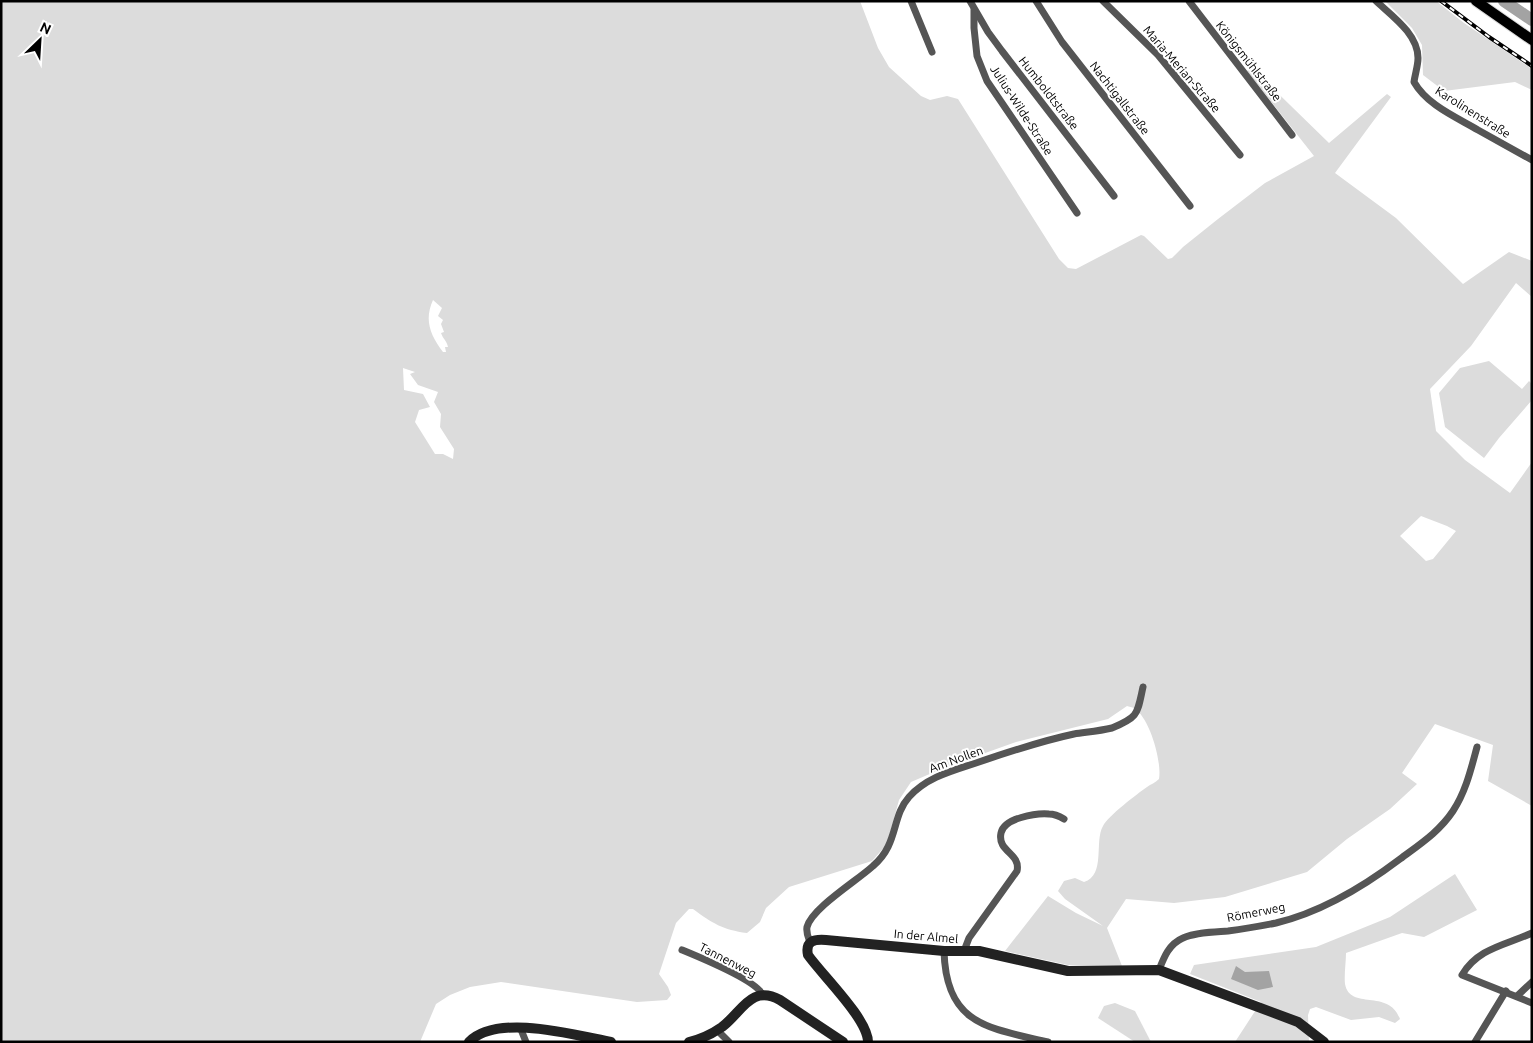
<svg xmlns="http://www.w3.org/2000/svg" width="1533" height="1043" font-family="Ubuntu,sans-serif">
<rect width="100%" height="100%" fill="#fff"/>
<g fill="#dcdcdc" fill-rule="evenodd">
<path d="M1,1H860L878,48L889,67L921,96L930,100L947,96L958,99L1059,259L1068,268L1076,269L1141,235L1144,236L1168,259L1172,258L1183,247L1218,219L1265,183L1314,156L1247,71L1251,67L1329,143L1387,94L1391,97L1335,173L1396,218L1463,284L1509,252L1532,261V297L1516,283L1471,346L1430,389L1436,431L1465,460L1510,493L1532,462V806L1488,781L1493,745L1435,724L1402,773L1417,784L1390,809L1347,839L1307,872L1225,897L1174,903L1126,899L1107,928L1122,966L1068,965L1005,951L1048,896L1076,913L1103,926L1065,899L1058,891L1064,881L1075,878L1084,882C1106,875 1094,841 1103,826C1108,816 1137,794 1147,787C1151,784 1155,783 1159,779C1162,762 1150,718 1134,708C1132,707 1129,707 1127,706L1108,719L1016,742L946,767L911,782L899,800L887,844L872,861L789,887L766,908L760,922L747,933C723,930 712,923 693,909H689L676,923L659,974L668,987L671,995L667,1000L637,1002L501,982L470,987L450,995L436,1004L420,1042H1ZM433,300L442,308L438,316L443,320L441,324L444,332L441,333C443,339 447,341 448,347H445L446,352H443C430,335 424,320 433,300ZM403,368L415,372L410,374L418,385L438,392L434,402L441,414L440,427L454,449L453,459L443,454H435L415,422L419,410L430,407L423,394L404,390ZM1421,516L1447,526L1456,531L1433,559L1426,561L1400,536Z"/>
<path d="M1385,1H1436L1464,23L1532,69V90L1515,82L1444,91L1423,75L1422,45L1412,28Z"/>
<path d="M1489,361L1522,389L1529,381L1532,384V400L1499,438L1484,458L1445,427L1439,393L1460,368Z"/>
<path d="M1455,874L1477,910L1424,937L1402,933L1346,953C1346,962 1344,975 1345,984C1350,1011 1389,988 1400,1019L1395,1023L1379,1017L1351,1020L1316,1007L1310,1009L1308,1015L1309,1042H1235L1261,1002L1190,974L1194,965L1316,947L1390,917Z"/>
<path d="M1115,1003L1135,1011L1151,1042H1135L1098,1018L1104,1006Z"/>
</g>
<path fill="#a3a3a3" d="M1236,966L1245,972L1269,971L1273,987L1258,990L1231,979Z"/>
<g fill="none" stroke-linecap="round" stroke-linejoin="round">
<path stroke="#a3a3a3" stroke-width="12" d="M1504,1L1532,20"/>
<defs>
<path id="primary" d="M1476,1L1532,40"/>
</defs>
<use href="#primary" stroke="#dbdbdb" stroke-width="12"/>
<g stroke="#555" stroke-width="7">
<path d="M911,1L932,52"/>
<path d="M970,1L988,32L1002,51L1114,196"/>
<path d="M1036,1L1062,42L1190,206"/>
<path d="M1103,1L1158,55L1240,155"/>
<path d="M1189,1L1292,135"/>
<path d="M1376,1C1392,16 1418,34 1418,58C1418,66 1415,74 1414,82C1427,105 1456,117 1478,130C1496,140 1514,150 1532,160"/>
<path d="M974,10V28L977,56L987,81L1077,213"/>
<path d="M1532,933C1506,945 1478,948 1462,975L1532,1003"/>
<path d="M810,942C808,937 806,933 807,927C812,908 858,880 873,866C899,844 891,817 909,797C927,777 952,771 976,763C1008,752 1041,741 1074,734C1087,732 1099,731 1112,728C1139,717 1137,714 1143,687"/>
<path d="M682,950C699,957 755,980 762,994"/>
<path d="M944,951C946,1025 988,1028 1048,1042"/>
<path d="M964,951L969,938L1017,871C1021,853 997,852 1001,833C1004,818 1036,813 1049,814C1055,814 1059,816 1064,819"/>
<path d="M1159,970C1164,957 1169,944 1183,938C1196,932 1214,932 1228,931C1244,929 1261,926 1276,923C1322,912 1363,887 1400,859C1420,844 1439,832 1453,811C1466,791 1471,769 1477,747"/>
<path d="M1517,996L1532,982"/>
<path d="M520,1027L526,1042"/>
<path d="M717,1030L729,1042"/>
<path d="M1475,1042L1506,991"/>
</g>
<g stroke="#222" stroke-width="10">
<path d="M469,1042C497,1013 575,1035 611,1042"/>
<path d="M689,1042C701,1039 712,1034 722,1027C742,1012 751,984 780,1000L843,1042"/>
<path d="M868,1042C868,1019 822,975 808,955C805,941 814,939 826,940L944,951H979L1068,971L1159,970L1298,1022L1324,1042"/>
</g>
<use href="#primary" stroke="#000" stroke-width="10"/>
<defs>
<path id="rail" d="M1441,1L1489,37L1532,66"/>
</defs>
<use href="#rail" stroke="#000" stroke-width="4"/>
<use href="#rail" stroke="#fff" stroke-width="2" stroke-dasharray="5.5" stroke-linecap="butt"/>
</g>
<g text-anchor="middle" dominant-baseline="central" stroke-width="4" stroke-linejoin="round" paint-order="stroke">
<g font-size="12" fill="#000" stroke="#fff">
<text transform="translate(1249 61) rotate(52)">Königsmühlstraße</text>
<text transform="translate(1182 69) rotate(49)">Maria-Merian-Straße</text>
<text transform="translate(1049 93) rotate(52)">Humboldtstraße</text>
<text transform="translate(1120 98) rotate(52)">Nachtigallstraße</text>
<text transform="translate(1022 110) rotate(57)">Julius-Wilde-Straße</text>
<text transform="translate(1473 112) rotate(32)">Karolinenstraße</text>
<text transform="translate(956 759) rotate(-20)">Am Nollen</text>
<text transform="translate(1256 912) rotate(-11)">Römerweg</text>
<text transform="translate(926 936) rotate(5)">In der Almel</text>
<text transform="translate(728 960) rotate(27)">Tannenweg</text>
</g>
</g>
<rect width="1533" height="1043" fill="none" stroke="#000000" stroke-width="5"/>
<g transform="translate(40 40) rotate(25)" stroke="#ffffff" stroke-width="4" paint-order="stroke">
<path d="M0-4L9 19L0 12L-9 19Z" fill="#000000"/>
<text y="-8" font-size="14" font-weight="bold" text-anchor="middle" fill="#000000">N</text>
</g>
</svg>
